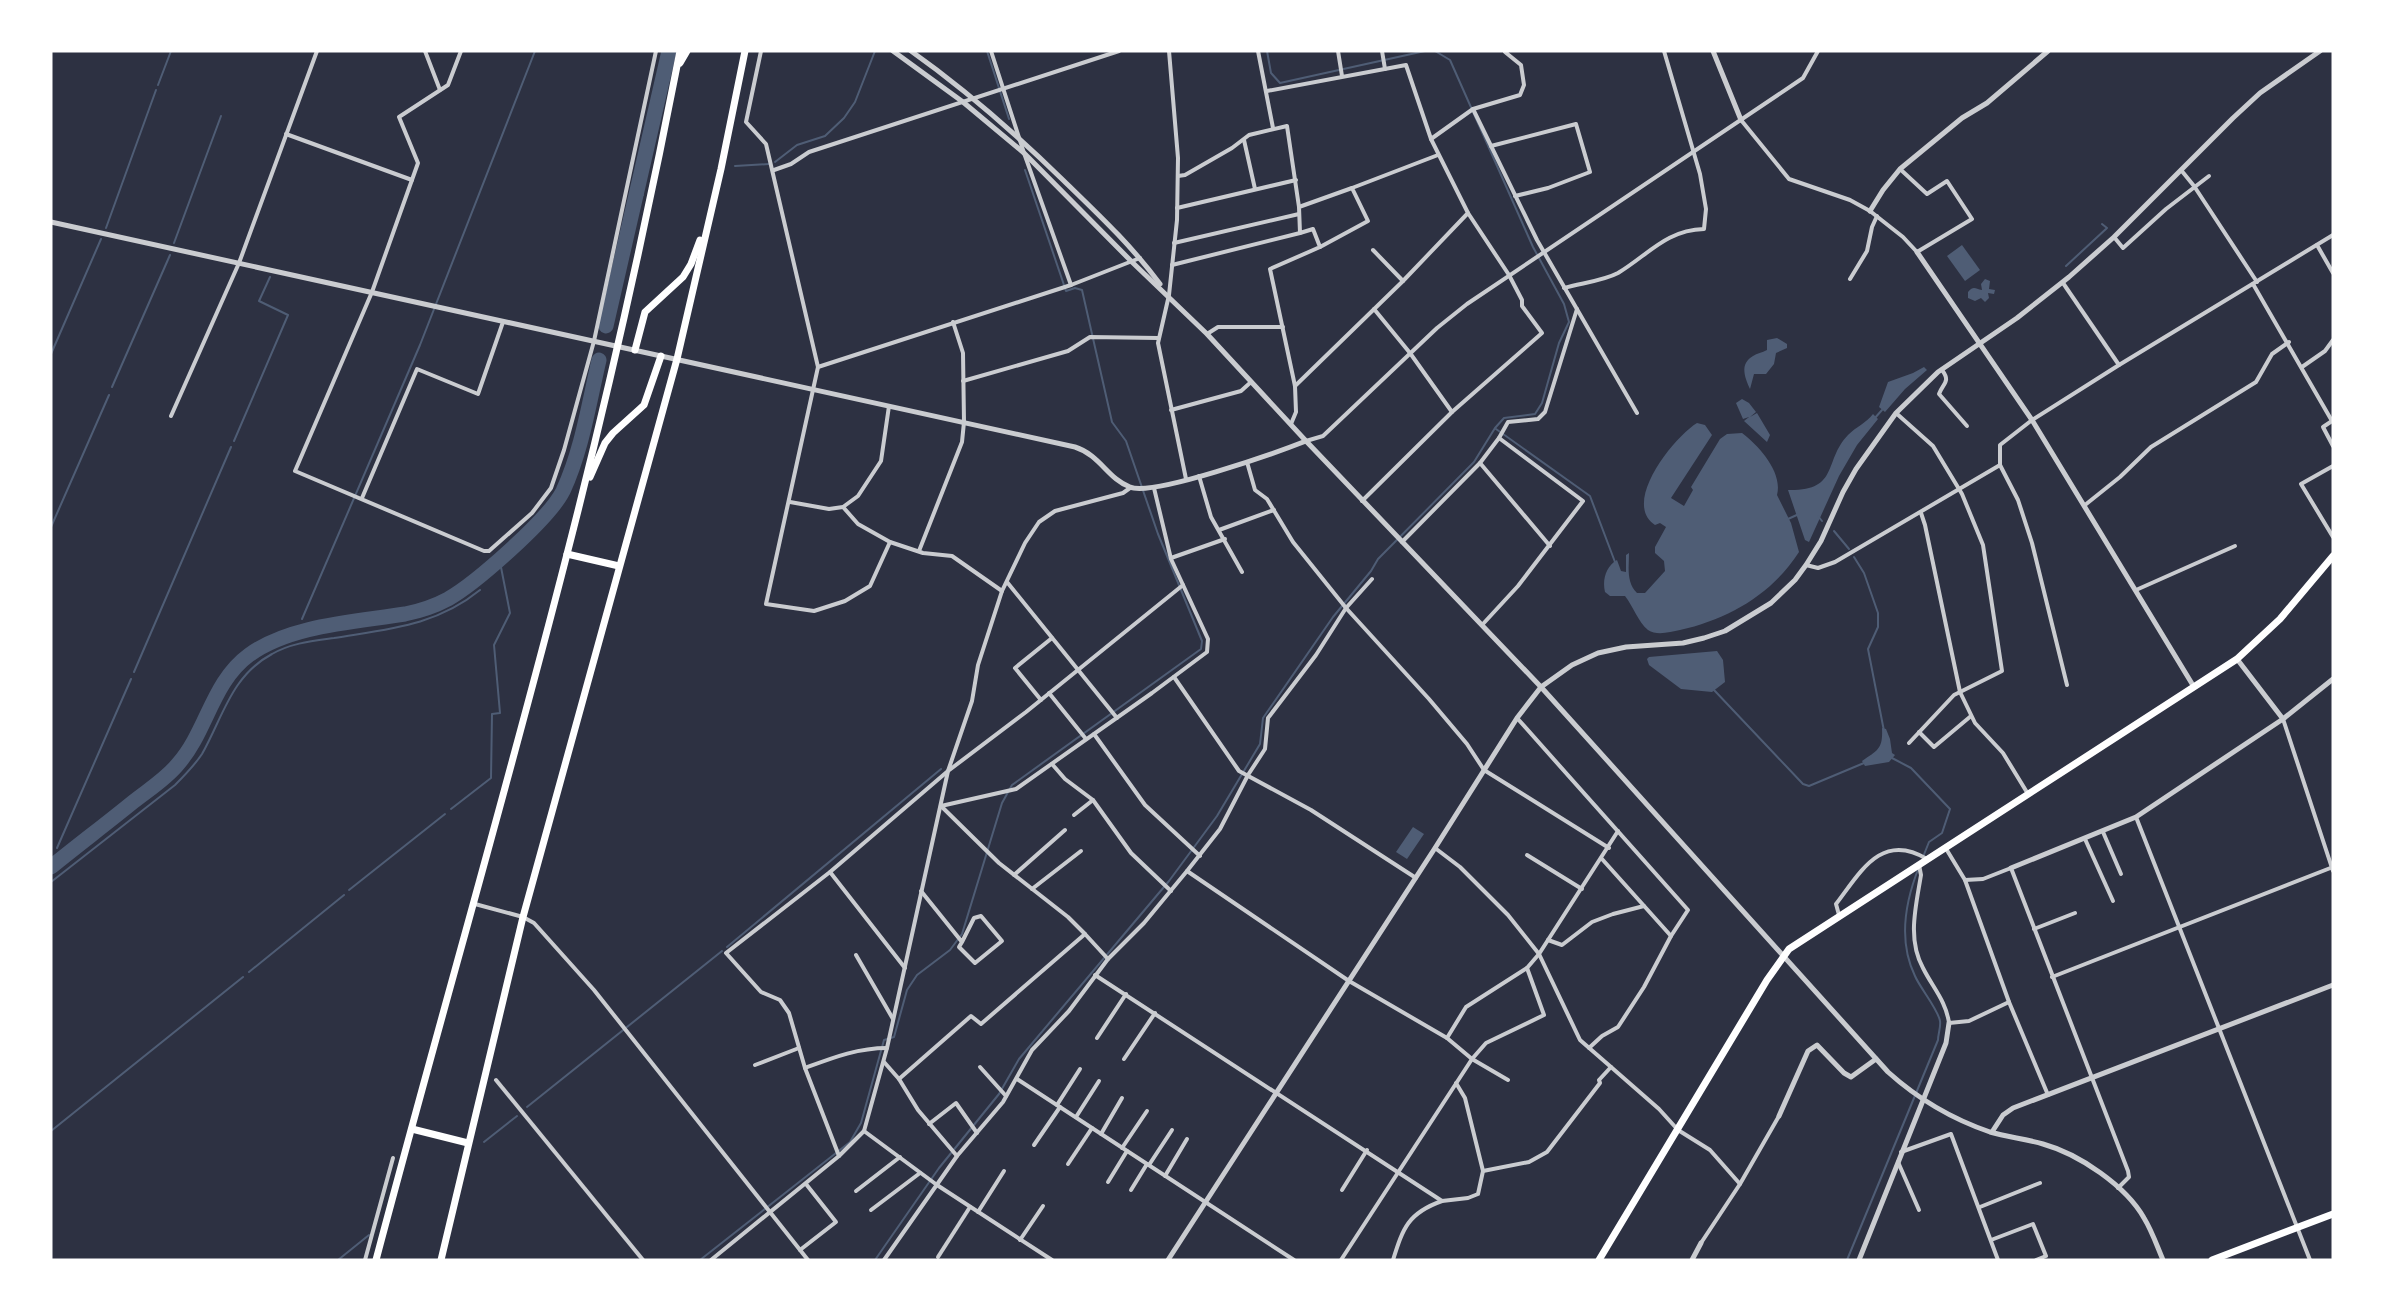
<svg xmlns="http://www.w3.org/2000/svg" width="2384" height="1311" font-family="Poppins,sans-serif">
<rect width="100%" height="100%" fill="#2d3142"/>
<g fill="#4f5d75">
<path d="M1962,245L1980,270L1965,281L1947,256Z"/>
<path d="M1985,279L1990,281L1989,289L1995,290L1994,294L1988,293L1989,298L1985,302L1981,298L1975,301L1968,298V292C1974,285 1975,289 1982,290L1981,284Z"/>
<path d="M1777,338L1787,344V348L1776,353L1774,364L1766,374H1754L1750,389C1745,378 1739,364 1753,356C1757,353 1762,353 1767,350V340Z"/>
<path d="M1924,367L1927,370L1905,389L1885,412L1879,407L1888,382L1913,373Z"/>
<path d="M1742,399L1749,403L1756,412L1750,417L1757,413L1770,435L1767,442L1744,421L1749,417L1743,419L1736,403Z"/>
<path d="M1873,414L1878,419L1857,445L1839,476L1809,542L1805,540L1788,490C1840,491 1823,461 1848,435C1856,427 1866,423 1873,414Z"/>
<path d="M1697,423L1705,425L1712,435L1671,498L1684,506L1693,490L1691,487L1720,439L1727,434L1742,433C1759,446 1783,472 1777,495L1791,523L1799,552C1772,594 1729,619 1680,630C1670,632 1657,636 1648,630C1638,622 1633,606 1625,596H1610L1605,592C1602,580 1606,566 1617,560L1621,571L1626,572V555L1629,553C1629,567 1626,582 1637,593H1645L1665,571L1664,561L1655,553V547L1666,527L1660,523L1655,525C1621,503 1674,437 1697,423Z"/>
<path d="M1717,651L1723,660L1725,682L1712,692L1681,689L1649,665L1647,659L1649,657Z"/>
<path d="M1882,728L1886,729L1890,739L1892,753L1895,755L1889,762L1865,766L1862,761C1878,750 1883,749 1882,728Z"/>
<path d="M1413,827L1424,834L1407,859L1396,852Z"/>
</g>
<g fill="none" stroke-linecap="round" stroke-linejoin="round">
<g stroke="#4f5d75" stroke-width="2">
<path d="M987,51L1009,119"/>
<path d="M1267,51L1271,73L1280,83L1425,51"/>
<path d="M158,85L171,51"/>
<path d="M775,162L797,145L825,136L844,118L855,102L875,51"/>
<path d="M735,166L769,164"/>
<path d="M635,198L643,195"/>
<path d="M106,228L156,90"/>
<path d="M174,243L221,116"/>
<path d="M2066,266L2107,228L2102,224"/>
<path d="M51,354L101,239"/>
<path d="M112,387L170,255"/>
<path d="M1874,419L1882,410"/>
<path d="M1496,429L1590,496L1615,562"/>
<path d="M234,441L288,315L259,301L270,277"/>
<path d="M1818,516L1822,521"/>
<path d="M1788,519L1799,514"/>
<path d="M51,527L109,395"/>
<path d="M1834,531L1849,549"/>
<path d="M1854,557L1864,573L1878,613V627L1868,649L1884,731"/>
<path d="M302,619L420,345L535,51"/>
<path d="M134,672L231,447"/>
<path d="M1714,690L1803,784L1809,786L1864,763"/>
<path d="M1892,758L1911,768L1950,809L1942,833L1929,842L1923,857"/>
<path d="M451,809L491,778L492,714L500,713L494,645L510,613L499,557"/>
<path d="M57,848L131,679"/>
<path d="M51,882L175,785C185,775 194,766 202,754C223,717 231,676 272,654C291,643 312,641 334,638C388,629 436,626 480,590"/>
<path d="M349,890L445,814"/>
<path d="M727,947L941,769"/>
<path d="M249,972L344,895"/>
<path d="M527,1107L722,951"/>
<path d="M51,1131L243,977"/>
<path d="M484,1142L517,1116"/>
<path d="M338,1260L369,1235"/>
<path d="M700,1260L850,1142L861,1123L884,1040L894,1037L907,990L917,975L950,950L962,934L1002,803L1012,785L1201,649L1202,641L1158,534L1126,441L1112,422L1082,290L1075,288L1066,291L1025,170"/>
<path d="M875,1260L939,1168L999,1094L1019,1059L1169,881L1217,816L1260,744L1263,718L1333,617L1371,571L1378,559L1474,462L1495,428L1504,418L1535,414L1542,403L1559,343L1569,322L1564,304L1533,247L1450,60L1435,51"/>
<path d="M1847,1260L1938,1040C1938,1034 1941,1027 1940,1021C1938,1009 1920,988 1915,976C1898,941 1905,902 1919,867"/>
</g>
<g stroke="#4f5d75" stroke-width="15">
<path d="M606,326L669,51"/>
<path d="M51,867C78,845 106,824 133,802C148,790 166,779 178,764C207,731 212,682 249,655C290,625 355,622 405,614C420,611 435,606 448,599C476,583 549,519 563,491C582,450 589,403 599,360"/>
</g>
<g stroke="#caccd0" stroke-width="4">
<path d="M425,51L440,90"/>
<path d="M461,51L448,85L399,117L418,163L372,292L295,471L484,551H489L532,513L551,488L564,450L594,341L656,51"/>
<path d="M761,51L746,122L766,144L818,367"/>
<path d="M991,51L1024,153L1071,285"/>
<path d="M1169,51L1178,158L1177,220L1169,295L1158,343L1186,479"/>
<path d="M1258,51L1273,128"/>
<path d="M1338,51L1342,76"/>
<path d="M1382,51L1385,69"/>
<path d="M1267,91L1406,65L1431,139L1468,213L1403,281L1295,386"/>
<path d="M1473,109L1537,240L1637,413"/>
<path d="M1741,120L1789,179L1850,200L1870,211L1903,237L1917,252L1972,219L1947,181L1927,194L1900,169"/>
<path d="M286,134L412,180"/>
<path d="M1431,139L1473,109L1520,95L1524,85L1521,65L1505,52L1507,51"/>
<path d="M1244,140L1255,189"/>
<path d="M1491,146L1576,124L1590,172L1548,188L1515,196"/>
<path d="M774,170L791,164L809,152L1119,51"/>
<path d="M2181,170L2194,186L2257,282"/>
<path d="M1178,176L1185,175L1232,148L1249,135L1287,126L1299,207"/>
<path d="M1177,208L1296,180"/>
<path d="M2114,237L2123,248L2166,209L2209,176"/>
<path d="M1174,243L1299,214"/>
<path d="M2317,245L2333,273"/>
<path d="M1320,247L1368,221L1352,188L1438,155"/>
<path d="M1373,250L1403,281"/>
<path d="M1172,265L1300,233"/>
<path d="M1850,279L1867,251L1872,227L1877,216"/>
<path d="M2063,283L2119,365"/>
<path d="M2253,284L2332,421"/>
<path d="M1564,288C1581,283 1603,281 1618,273C1648,255 1666,230 1704,229L1706,209L1700,174L1664,51"/>
<path d="M1374,309L1410,353L1452,412"/>
<path d="M1207,334L1218,327H1283"/>
<path d="M2302,367L2325,351L2333,340"/>
<path d="M1942,370C1951,382 1943,383 1939,394L1967,426"/>
<path d="M963,381L1068,351L1090,337L1158,338"/>
<path d="M1171,410L1241,391L1251,382"/>
<path d="M1896,413L1933,446L1962,494L1983,545L2002,671L1954,695L1909,743"/>
<path d="M171,416L239,263L317,51"/>
<path d="M2332,421L2323,427L2333,446"/>
<path d="M1291,424L1296,412L1295,386L1270,269L1320,247L1313,229L1300,233L1299,207L1352,188"/>
<path d="M1499,438L1508,422L1538,419L1545,412L1577,309"/>
<path d="M1306,441L1323,436L1437,328L1467,304L1803,78L1818,51"/>
<path d="M1247,462L1255,490L1267,499L1293,542L1346,608L1429,699L1467,744L1484,770L1609,848"/>
<path d="M1480,463L1550,546"/>
<path d="M2333,466L2301,484L2333,537"/>
<path d="M1199,476L1211,517L1242,572"/>
<path d="M362,498L417,369L478,394L503,322"/>
<path d="M1362,501L1452,412L1542,333L1522,306V300L1509,275L1468,213"/>
<path d="M790,502L829,509L843,507L858,496L881,461L889,406"/>
<path d="M2085,505L2120,477L2151,447L2256,382L2272,354L2289,342"/>
<path d="M843,507L858,524L890,542L923,553L952,556L1002,591"/>
<path d="M1921,513L1925,525L1960,692L1975,723L2003,753L2028,794"/>
<path d="M1219,530L1274,510"/>
<path d="M890,542L870,586L845,601L814,611L766,604L818,367L1071,285L1140,258"/>
<path d="M1402,542L1480,463L1499,438L1583,501L1518,586L1482,625"/>
<path d="M919,551L962,442L964,422L963,353L953,322"/>
<path d="M1171,558L1225,539"/>
<path d="M1806,565L1818,568L1835,562L2000,465"/>
<path d="M1372,579L1346,608L1316,655L1268,718L1265,749L1248,775L1220,829L1187,871L1349,981L1447,1038L1472,1059L1508,1080"/>
<path d="M1007,582L1117,718"/>
<path d="M2136,590L2235,546"/>
<path d="M1174,677L1239,771L1311,810L1416,878"/>
<path d="M2067,685L2032,543L2018,500L2000,465V445L2032,420L2119,365L2333,235"/>
<path d="M1049,693L1086,739"/>
<path d="M1041,700L1015,668L1052,638"/>
<path d="M1517,718L1688,910L1671,936L1644,987L1618,1027L1602,1036L1589,1048"/>
<path d="M2283,719L2333,871"/>
<path d="M1919,732L1934,747L1971,716"/>
<path d="M1094,734L1145,805L1200,856"/>
<path d="M1052,764L1065,779L1093,800L1131,853L1171,891"/>
<path d="M941,806L1016,789L1152,693L1207,652L1208,639L1171,559L1154,488"/>
<path d="M941,806L999,863L1068,917L1085,934"/>
<path d="M1074,815L1093,800"/>
<path d="M2136,817L2310,1260"/>
<path d="M2103,832L2121,874"/>
<path d="M2085,839L2113,901"/>
<path d="M1945,847L1965,880L1983,879L2011,868L2128,1171L2129,1177L2118,1188"/>
<path d="M1435,848L1460,867L1508,915L1539,954L1580,1040L1611,1067"/>
<path d="M1527,855L1582,889"/>
<path d="M1602,859L1671,936"/>
<path d="M1919,865L1921,875C1916,906 1907,939 1923,968C1933,988 1946,1001 1949,1023L1969,1021L2009,1002"/>
<path d="M830,872L905,968"/>
<path d="M1014,875L1065,830"/>
<path d="M1965,880L2009,1002L2048,1095"/>
<path d="M1032,889L1081,851"/>
<path d="M921,891L962,942L959,947L975,963L1002,941L981,916L974,918L962,942"/>
<path d="M475,904L523,917L534,923L594,990L808,1260"/>
<path d="M1839,915L1836,904C1860,873 1881,831 1927,859"/>
<path d="M2034,929L2075,913"/>
<path d="M1548,940L1562,945L1592,922L1613,914L1644,906"/>
<path d="M856,955L893,1019"/>
<path d="M1095,975L1442,1201L1468,1198L1478,1194L1483,1171L1529,1162L1547,1152L1600,1083L1599,1080L1611,1067L1659,1109L1678,1130L1710,1150L1740,1184"/>
<path d="M2052,977L2333,867"/>
<path d="M1097,1038L1126,994"/>
<path d="M1447,1038L1466,1007L1527,968L1539,954L1618,831"/>
<path d="M1124,1059L1155,1013"/>
<path d="M884,1062L899,1079L918,1110L957,1156"/>
<path d="M755,1065L799,1048"/>
<path d="M980,1067L1006,1096"/>
<path d="M805,1068C832,1058 857,1048 887,1048"/>
<path d="M899,1079L971,1016L981,1024L1085,934L1108,959"/>
<path d="M1017,1079L1294,1260"/>
<path d="M496,1080L643,1260"/>
<path d="M1456,1083L1465,1098L1483,1171"/>
<path d="M1057,1105L1080,1069"/>
<path d="M1076,1117L1099,1081"/>
<path d="M929,1124L956,1103L977,1133"/>
<path d="M864,1131L937,1185L1052,1260"/>
<path d="M1101,1134L1122,1098"/>
<path d="M1034,1145L1060,1107"/>
<path d="M1122,1148L1147,1111"/>
<path d="M1901,1152L1951,1134L1998,1260"/>
<path d="M839,1156L805,1068L789,1013L780,1000L761,992L726,953L830,872L948,771L1026,712L1183,585"/>
<path d="M1898,1162L1919,1210"/>
<path d="M1068,1164L1092,1128"/>
<path d="M1149,1165L1172,1130"/>
<path d="M1165,1176L1187,1139"/>
<path d="M1108,1182L1127,1151"/>
<path d="M1131,1190L1147,1164"/>
<path d="M1342,1190L1367,1150"/>
<path d="M856,1191L900,1157"/>
<path d="M1980,1207L2040,1183"/>
<path d="M871,1210L920,1173"/>
<path d="M978,1212L1004,1171"/>
<path d="M1020,1240L1043,1206"/>
<path d="M1991,1240L2033,1224L2046,1256L2036,1260"/>
<path d="M1701,1243L1740,1184L1779,1116"/>
<path d="M800,1250L836,1222L806,1184"/>
<path d="M938,1257L970,1207"/>
<path d="M365,1260L393,1158"/>
<path d="M711,1260L839,1156L864,1131L887,1048L948,771L972,701L978,665L1002,591L1025,543L1039,522L1055,511L1123,493L1130,488"/>
<path d="M884,1260L957,1156L1003,1102L1032,1050L1069,1011L1108,959L1144,923L1187,871"/>
<path d="M1341,1260L1472,1059L1486,1043L1544,1015L1527,968"/>
<path d="M1393,1260C1403,1228 1408,1213 1442,1201"/>
</g>
<g stroke="#caccd0" stroke-width="5">
<path d="M893,51L963,102L1024,153L1133,263L1207,334L1306,441L1541,687L1888,1072C1918,1099 1952,1119 1990,1132C2007,1137 2026,1139 2043,1144C2079,1154 2126,1186 2144,1218C2152,1231 2157,1246 2163,1260"/>
<path d="M911,51C966,90 1016,134 1064,181C1098,214 1132,246 1160,284"/>
<path d="M1713,51L1741,120"/>
<path d="M1870,211L1883,190L1900,169L1962,118L1987,103L2048,51"/>
<path d="M51,222L1075,447C1100,455 1108,479 1130,487C1152,497 1278,452 1306,441"/>
<path d="M1917,252L2032,420L2194,687"/>
<path d="M2237,659L2283,719"/>
<path d="M2011,868L2136,817L2283,719L2333,679"/>
<path d="M1779,1116L1808,1051L1817,1045L1844,1073L1851,1077L1876,1059"/>
<path d="M1992,1132L2003,1115L2013,1108L2333,985"/>
<path d="M1168,1260L1435,848L1517,718L1541,687L1572,665L1598,653L1626,647L1683,643L1704,638L1725,631L1771,603L1795,580L1806,565L1821,541L1843,492L1856,469L1896,413L1938,372L2017,318L2069,277L2114,237L2233,118L2260,93L2320,51"/>
<path d="M1692,1260L1701,1243"/>
<path d="M1859,1260L1946,1043L1949,1023"/>
</g>
<g stroke="#fff" stroke-width="7">
<path d="M1599,1260L1767,980L1789,949L2237,659L2280,619L2333,556"/>
<path d="M2212,1260L2333,1214"/>
</g>
<g stroke="#fff" stroke-width="7">
<path d="M680,63L687,51"/>
<path d="M635,350L645,312L683,277L691,264L700,240"/>
<path d="M590,477L605,443L613,433L644,405L661,356"/>
<path d="M567,554L619,566"/>
<path d="M412,1129L468,1143"/>
<path d="M376,1260C438,1026 506,793 566,558C609,391 647,221 680,51"/>
<path d="M441,1260L523,917L677,359L721,169L745,51"/>
</g>
</g>
<rect width="2384" height="1311" fill="none" stroke="#ffffff" stroke-width="105"/>
</svg>
